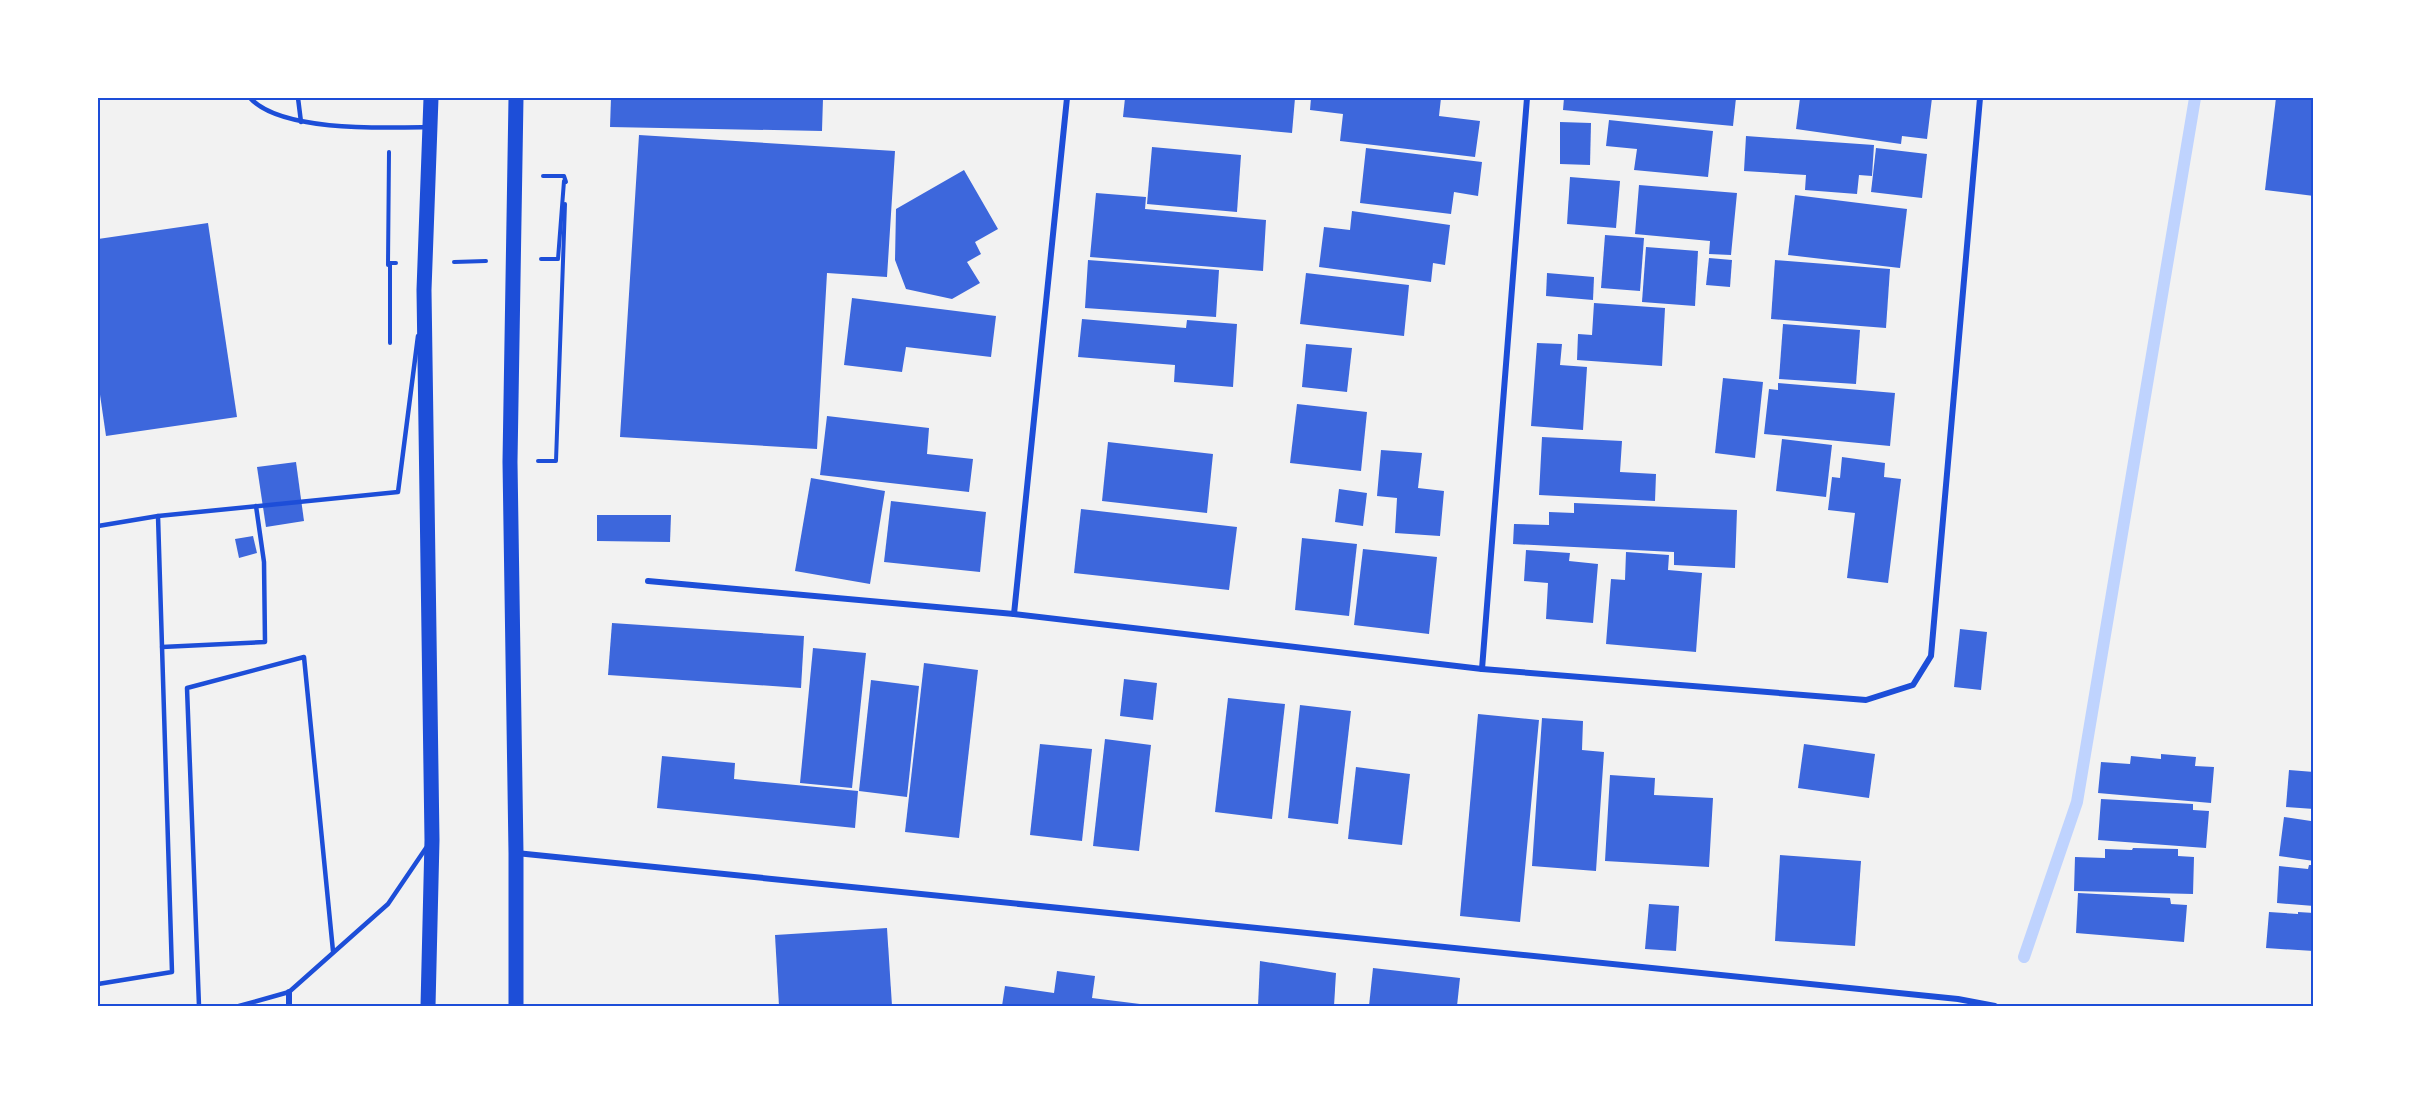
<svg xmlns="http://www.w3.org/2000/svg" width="2411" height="1104" font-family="Quicksand,sans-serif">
<rect width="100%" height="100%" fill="#f2f2f2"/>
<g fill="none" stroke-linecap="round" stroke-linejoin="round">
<path stroke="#bfd3fe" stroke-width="12" d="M2024,957L2077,802L2195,98"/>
</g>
<g fill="#3d67dc">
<path d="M611,98H823L822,131L610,127Z"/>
<path d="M1125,98H1295L1292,133L1123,117Z"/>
<path d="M1311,98H1441L1439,116L1480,121L1475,157L1340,141L1343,114L1310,110Z"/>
<path d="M1564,98H1736L1733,126L1563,110Z"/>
<path d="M1800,98H1932L1927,139L1902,136L1901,144L1796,129Z"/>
<path d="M2276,98H2314V196L2265,190Z"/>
<path d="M1609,120L1713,131L1708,177L1634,170L1637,149L1606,146Z"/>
<path d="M1560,122L1591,123L1590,165L1560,164Z"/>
<path d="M639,135L895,151L887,277L827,273L817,449L620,437Z"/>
<path d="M1746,136L1874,145L1872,176L1859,175L1857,194L1805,190L1806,175L1744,171Z"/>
<path d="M1152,147L1241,155L1237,212L1147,204Z"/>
<path d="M1366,148L1482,162L1478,196L1454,192L1451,214L1360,203Z"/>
<path d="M1876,148L1927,154L1922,198L1871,192Z"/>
<path d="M964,170L998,229L975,242L981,254L967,262L980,283L952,299L906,289L895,260L896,209Z"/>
<path d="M1570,177L1620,181L1616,228L1567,224Z"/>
<path d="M1639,185L1737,193L1731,255L1709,254L1710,241L1635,234Z"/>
<path d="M1096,193L1146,197L1145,209L1266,220L1263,271L1090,257Z"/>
<path d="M1795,195L1907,209L1900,268L1788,255Z"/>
<path d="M1352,211L1450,225L1445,265L1433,263L1431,282L1319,267L1324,227L1350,230Z"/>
<path d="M208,223L237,417L106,436L98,381V239Z"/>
<path d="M1605,235L1644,238L1640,291L1601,288Z"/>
<path d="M1646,247L1698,251L1695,306L1642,302Z"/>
<path d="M1709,258L1732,260L1730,287L1706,285Z"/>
<path d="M1088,260L1219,270L1216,317L1085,308Z"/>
<path d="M1775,260L1890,269L1886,328L1771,319Z"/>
<path d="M1306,273L1409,285L1404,336L1300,324Z"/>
<path d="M1547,273L1594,277L1593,300L1546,296Z"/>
<path d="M852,298L996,316L991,357L906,347L902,372L844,365Z"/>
<path d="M1594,303L1665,308L1662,366L1577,360L1578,334L1592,335Z"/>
<path d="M1082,319L1186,328L1187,320L1237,324L1233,387L1174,382L1175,365L1078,357Z"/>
<path d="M1783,324L1860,330L1856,384L1779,379Z"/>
<path d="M1537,343L1562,344L1560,365L1587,367L1583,430L1531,426Z"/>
<path d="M1306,344L1352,348L1347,392L1302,387Z"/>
<path d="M1723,378L1763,382L1755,458L1715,453Z"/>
<path d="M1778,383L1895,393L1890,446L1764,434L1769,389L1778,390Z"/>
<path d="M1297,404L1367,412L1361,471L1290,463Z"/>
<path d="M827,416L929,428L927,454L973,459L969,492L820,475Z"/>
<path d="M1542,437L1622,441L1620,472L1656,474L1655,501L1539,495Z"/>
<path d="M1782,439L1832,445L1826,497L1776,491Z"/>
<path d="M1108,442L1213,454L1207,513L1102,501Z"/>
<path d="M1381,450L1422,453L1418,488L1444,491L1440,536L1395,533L1397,498L1377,496Z"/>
<path d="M1842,457L1885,463L1884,477L1901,479L1888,583L1847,578L1855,513L1828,510L1832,477L1840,478Z"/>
<path d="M296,462L304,521L266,527L257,467Z"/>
<path d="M811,478L885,491L870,584L795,571Z"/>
<path d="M1339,489L1367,493L1363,526L1335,522Z"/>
<path d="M891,501L986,512L980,572L884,562Z"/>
<path d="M1574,503L1737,510L1735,568L1674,565V552L1513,544L1514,524L1549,525V512L1574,513Z"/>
<path d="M1081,509L1237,527L1229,590L1074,573Z"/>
<path d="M597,515H671L670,542L597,541Z"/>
<path d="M253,536L257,553L239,558L235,539Z"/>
<path d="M1302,538L1357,544L1349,616L1295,610Z"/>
<path d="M1363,549L1437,557L1429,634L1354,625Z"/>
<path d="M1526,550L1570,553L1569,561L1598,564L1593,623L1546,619L1548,583L1524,581Z"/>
<path d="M1626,552L1669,555L1668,570L1702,573L1696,652L1606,644L1611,579L1625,580Z"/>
<path d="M612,623L804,636L801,688L608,675Z"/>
<path d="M1960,629L1987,632L1981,690L1954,687Z"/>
<path d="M813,648L866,653L852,788L800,783Z"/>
<path d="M924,663L978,670L959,838L905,832Z"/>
<path d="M1124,679L1157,683L1153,720L1120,716Z"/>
<path d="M871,680L919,686L907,797L859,791Z"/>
<path d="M1228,698L1285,704L1272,819L1215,812Z"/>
<path d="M1300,705L1351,711L1338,824L1288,818Z"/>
<path d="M1478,714L1539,720L1520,922L1460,916Z"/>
<path d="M1542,718L1583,721L1582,750L1604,752L1596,871L1532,866Z"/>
<path d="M1105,739L1151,745L1139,851L1093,846Z"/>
<path d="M1040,744L1092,749L1082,841L1030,835Z"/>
<path d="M1804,744L1875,754L1869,798L1798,788Z"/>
<path d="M2161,754L2196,757L2195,766L2214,767L2211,803L2098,793L2101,762L2130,764L2131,756L2161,759Z"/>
<path d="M662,756L735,763L734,779L858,791L855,828L657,808Z"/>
<path d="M1356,767L1410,774L1402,845L1348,839Z"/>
<path d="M2289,770L2314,772V809L2286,807Z"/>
<path d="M1610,775L1655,778L1654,795L1713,798L1709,867L1605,861Z"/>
<path d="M2101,799L2193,804V810L2209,811L2206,848L2098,840Z"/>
<path d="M2312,816H2314V861L2279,856L2284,817L2311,821Z"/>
<path d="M2133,848L2178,849V856L2194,857L2193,894L2074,891L2075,857L2105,858V849L2132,850Z"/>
<path d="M1780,855L1861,861L1855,946L1775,941Z"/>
<path d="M2309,865H2314V906L2277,903L2279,866L2308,869Z"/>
<path d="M2078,893L2170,898L2171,904L2187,905L2184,942L2076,933Z"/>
<path d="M1649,904L1679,906L1676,951L1645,949Z"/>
<path d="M2269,912L2298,914V912L2314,913V951L2266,948Z"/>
<path d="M887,928L892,1006H779L775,935Z"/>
<path d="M1260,961L1336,973L1334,1006H1258Z"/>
<path d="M1373,968L1460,978L1457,1006H1369Z"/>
<path d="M1057,971L1095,976L1092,998L1140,1004V1006H1002L1005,986L1054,993Z"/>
</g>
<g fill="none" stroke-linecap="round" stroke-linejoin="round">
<g stroke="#1d4ed8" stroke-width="4">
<path d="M543,176H564L566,182"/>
<path d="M541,259H558L564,181"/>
<path d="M454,262L486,261"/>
<path d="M388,265L389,152"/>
<path d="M390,343V263H396"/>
<path d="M538,461H556L565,204"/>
</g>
<g stroke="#1d4ed8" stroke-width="4.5">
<path d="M250,98C281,132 383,128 428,127"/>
<path d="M298,98L301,122"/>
<path d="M98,526L158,516L398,492L418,336"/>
<path d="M162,647L265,642L264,562L256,506"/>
<path d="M98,984L172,972L158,516"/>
<path d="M199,1006L187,688L304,657L333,951"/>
<path d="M239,1006L289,992L388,904L426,848"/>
</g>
<g stroke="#1d4ed8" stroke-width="6">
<path d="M648,581L1014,614L1482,669L1866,700L1913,685L1931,656L1980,98"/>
<path d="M1014,614L1067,98"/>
<path d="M1482,669L1527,98"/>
<path d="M516,853L1958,999L1995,1006"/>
<path d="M289,992V1006"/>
</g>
<g stroke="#1d4ed8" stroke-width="15">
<path d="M428,1006L432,840L424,290L431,98"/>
<path d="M516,1006V853L510,462L516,98"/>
</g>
</g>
<rect width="2411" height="1104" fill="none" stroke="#ffffff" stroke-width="198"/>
<rect x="99" y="99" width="2213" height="906" fill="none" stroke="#1d4ed8" stroke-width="2"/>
</svg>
